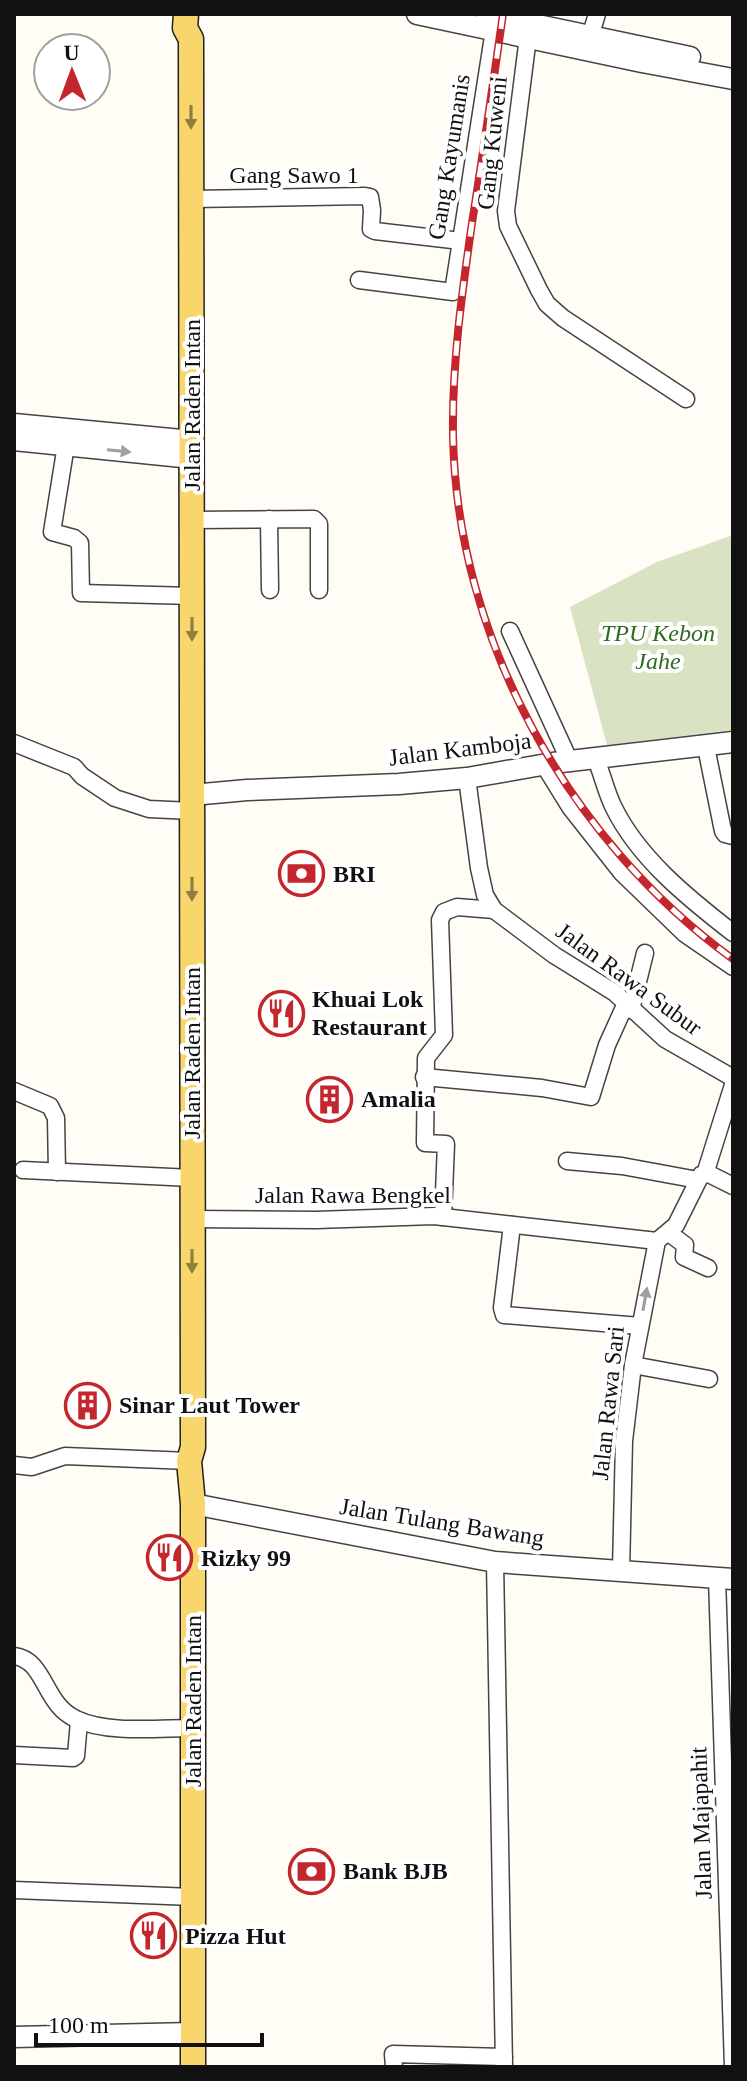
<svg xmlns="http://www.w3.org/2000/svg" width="747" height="2081" font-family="'Times New Roman',serif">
<rect width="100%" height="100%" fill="#fffdf5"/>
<path fill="#d9e3c4" d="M733,535V730L607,745L570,607L657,562Z"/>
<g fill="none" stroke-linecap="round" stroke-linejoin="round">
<defs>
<g id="minor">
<path d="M529,29L506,211L508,226L539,290L547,304L563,318L686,399"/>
<path d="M590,37L597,14"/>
<path d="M191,199L365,196L370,197L372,210L371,229L375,231L461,241"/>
<path d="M359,280L453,292L494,30"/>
<path d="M66,445L52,532L74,538L80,543L81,593L192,596"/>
<path d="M269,519L270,590"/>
<path d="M192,520L314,519L319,524V590"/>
<path d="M510,631L570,762"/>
<path d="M14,743L74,767L82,776L115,798L149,809L192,811"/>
<path d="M706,747L723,831L725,834L733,836"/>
<path d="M596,759C602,774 606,791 613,806C638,858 688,898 733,933"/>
<path d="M544,765L570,807L622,873L685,934L733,967"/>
<path d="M467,778L479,868L485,895L494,910L554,955L615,993L665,1039L733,1078"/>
<path d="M631,1010L645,953"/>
<path d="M424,1077L542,1088L591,1097L607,1045L626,1003"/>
<path d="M14,1091L50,1106L56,1118L57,1172"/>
<path d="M567,1161L622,1166L698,1180"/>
<path d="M23,1170L192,1178"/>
<path d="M705,1174L733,1085"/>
<path d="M443,1217L446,1144L425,1143L426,1058L444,1035L440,920L444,912L457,907L494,910"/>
<path d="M192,1219L316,1220L434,1216L657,1241"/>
<path d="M512,1225L502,1308L504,1315L640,1326"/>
<path d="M669,1233L685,1245L684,1257L708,1268"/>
<path d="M657,1241L676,1225L701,1175L709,1174L733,1186"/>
<path d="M633,1365L709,1379"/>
<path d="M14,1465L32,1467L65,1456L189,1461"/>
<path d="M495,1562L504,2067"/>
<path d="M621,1571L624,1441L633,1365L657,1241"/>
<path d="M717,1578L733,2067"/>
<path d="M14,1656C46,1660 43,1704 76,1719C107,1734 159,1728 193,1728"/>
<path d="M14,1755L73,1758L76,1756L79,1721"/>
<path d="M14,1890L193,1897"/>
<path d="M394,2067L393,2054L504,2057"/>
</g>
<g id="tertiary">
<path d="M417,14L642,62L733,79"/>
<path d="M486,14L690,57"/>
<path d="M14,424L192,441"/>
<path d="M14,440L192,458"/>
<path d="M192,795L247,790L399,784L467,778L553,763L733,742"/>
<path d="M193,1504L495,1562L733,1579"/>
<path d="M14,2037L193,2033"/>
</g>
<path id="primary" d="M186,14L185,28L191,39L193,1447L189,1461L193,1504V2067"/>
</defs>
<use href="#minor" stroke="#444" stroke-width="19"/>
<use href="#tertiary" stroke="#444" stroke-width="23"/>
<use href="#primary" stroke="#222" stroke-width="27"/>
<use href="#minor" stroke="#fff" stroke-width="16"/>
<use href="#tertiary" stroke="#fff" stroke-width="20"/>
<use href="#primary" stroke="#f9d66b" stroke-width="24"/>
<defs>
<path id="rail" d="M503,14C493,84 483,154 472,223C462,293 452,363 453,434C456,639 569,840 733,959"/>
</defs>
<use href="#rail" stroke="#c4262e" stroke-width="8"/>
<use href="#rail" stroke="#fff" stroke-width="5" stroke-dasharray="15" stroke-linecap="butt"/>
</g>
<defs><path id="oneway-solid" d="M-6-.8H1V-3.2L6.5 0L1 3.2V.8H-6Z" transform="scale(2)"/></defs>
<g fill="#917d42">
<use href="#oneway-solid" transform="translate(191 117) rotate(90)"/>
<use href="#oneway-solid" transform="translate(192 629) rotate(90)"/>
<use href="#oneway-solid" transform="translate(192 889) rotate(90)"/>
<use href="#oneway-solid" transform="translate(192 1261) rotate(90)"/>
</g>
<g fill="#a0a0a0">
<use href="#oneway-solid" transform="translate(119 451) rotate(6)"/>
<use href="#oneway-solid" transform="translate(645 1299) rotate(-80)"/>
</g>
<defs>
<symbol id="bank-ring" viewBox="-11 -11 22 22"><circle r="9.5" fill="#fff" stroke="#c4262e" stroke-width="1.5"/><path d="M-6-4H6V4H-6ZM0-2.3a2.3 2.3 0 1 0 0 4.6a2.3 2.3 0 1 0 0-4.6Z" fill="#c4262e"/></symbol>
<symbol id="restaurant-ring" viewBox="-11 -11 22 22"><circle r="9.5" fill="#fff" stroke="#c4262e" stroke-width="1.5"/><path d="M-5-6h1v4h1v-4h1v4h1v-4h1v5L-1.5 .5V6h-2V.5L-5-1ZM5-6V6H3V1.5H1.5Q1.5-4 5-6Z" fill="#c4262e"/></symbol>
<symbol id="building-ring" viewBox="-11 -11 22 22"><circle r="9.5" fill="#fff" stroke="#c4262e" stroke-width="1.5"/><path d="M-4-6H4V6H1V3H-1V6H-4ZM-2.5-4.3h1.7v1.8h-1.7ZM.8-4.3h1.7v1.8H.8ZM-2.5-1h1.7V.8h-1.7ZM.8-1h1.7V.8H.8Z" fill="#c4262e"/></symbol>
</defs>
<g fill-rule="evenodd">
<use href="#bank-ring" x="276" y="848" width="51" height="51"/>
<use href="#restaurant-ring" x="256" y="988" width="51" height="51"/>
<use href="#building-ring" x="304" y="1074" width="51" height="51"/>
<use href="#building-ring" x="62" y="1380" width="51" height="51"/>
<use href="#restaurant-ring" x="144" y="1532" width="51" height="51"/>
<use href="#bank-ring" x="286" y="1846" width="51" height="51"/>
<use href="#restaurant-ring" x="128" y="1910" width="51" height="51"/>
</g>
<g text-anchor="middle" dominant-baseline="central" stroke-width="8" stroke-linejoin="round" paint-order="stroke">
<g font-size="24" fill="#111" stroke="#fff">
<text transform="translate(492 143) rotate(-84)">Gang Kuweni</text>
<text transform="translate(449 157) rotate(-81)">Gang Kayumanis</text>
<text x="294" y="175">Gang Sawo 1</text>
<text transform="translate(192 405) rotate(-90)">Jalan Raden Intan</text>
<text transform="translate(460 749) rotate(-7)">Jalan Kamboja</text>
<text transform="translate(629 979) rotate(36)">Jalan Rawa Subur</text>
<text transform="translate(192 1053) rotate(-90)">Jalan Raden Intan</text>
<text x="353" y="1195">Jalan Rawa Bengkel</text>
<text transform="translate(608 1403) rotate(-84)">Jalan Rawa Sari</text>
<text transform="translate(442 1522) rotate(9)">Jalan Tulang Bawang</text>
<text transform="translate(193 1701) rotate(-90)">Jalan Raden Intan</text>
<text transform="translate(701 1823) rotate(-92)">Jalan Majapahit</text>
</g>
<g font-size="24" font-style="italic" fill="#2f6b1f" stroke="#fff">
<text x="658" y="633">TPU Kebon<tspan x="658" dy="28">Jahe</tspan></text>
</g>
<g font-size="24" font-weight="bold" fill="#111" stroke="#fff" text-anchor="start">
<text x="333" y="874">BRI</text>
<text x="312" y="999">Khuai Lok<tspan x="312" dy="28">Restaurant</tspan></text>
<text x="361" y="1099">Amalia</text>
<text x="119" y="1405">Sinar Laut Tower</text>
<text x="201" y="1558">Rizky 99</text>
<text x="343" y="1871">Bank BJB</text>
<text x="185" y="1936">Pizza Hut</text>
</g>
</g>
<rect width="747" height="2081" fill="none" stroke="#111111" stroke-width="32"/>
<g transform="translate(72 72) rotate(359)"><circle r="38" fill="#ffffff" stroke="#a0a0a0" stroke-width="2"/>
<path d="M0-6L14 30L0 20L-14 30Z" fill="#c4262e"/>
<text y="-12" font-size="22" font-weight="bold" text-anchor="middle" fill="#111111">U</text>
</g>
<path d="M36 2033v12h226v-12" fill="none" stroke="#111111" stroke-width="4"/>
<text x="48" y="2033" font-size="24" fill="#111111" stroke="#ffffff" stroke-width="6" paint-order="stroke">100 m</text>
</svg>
